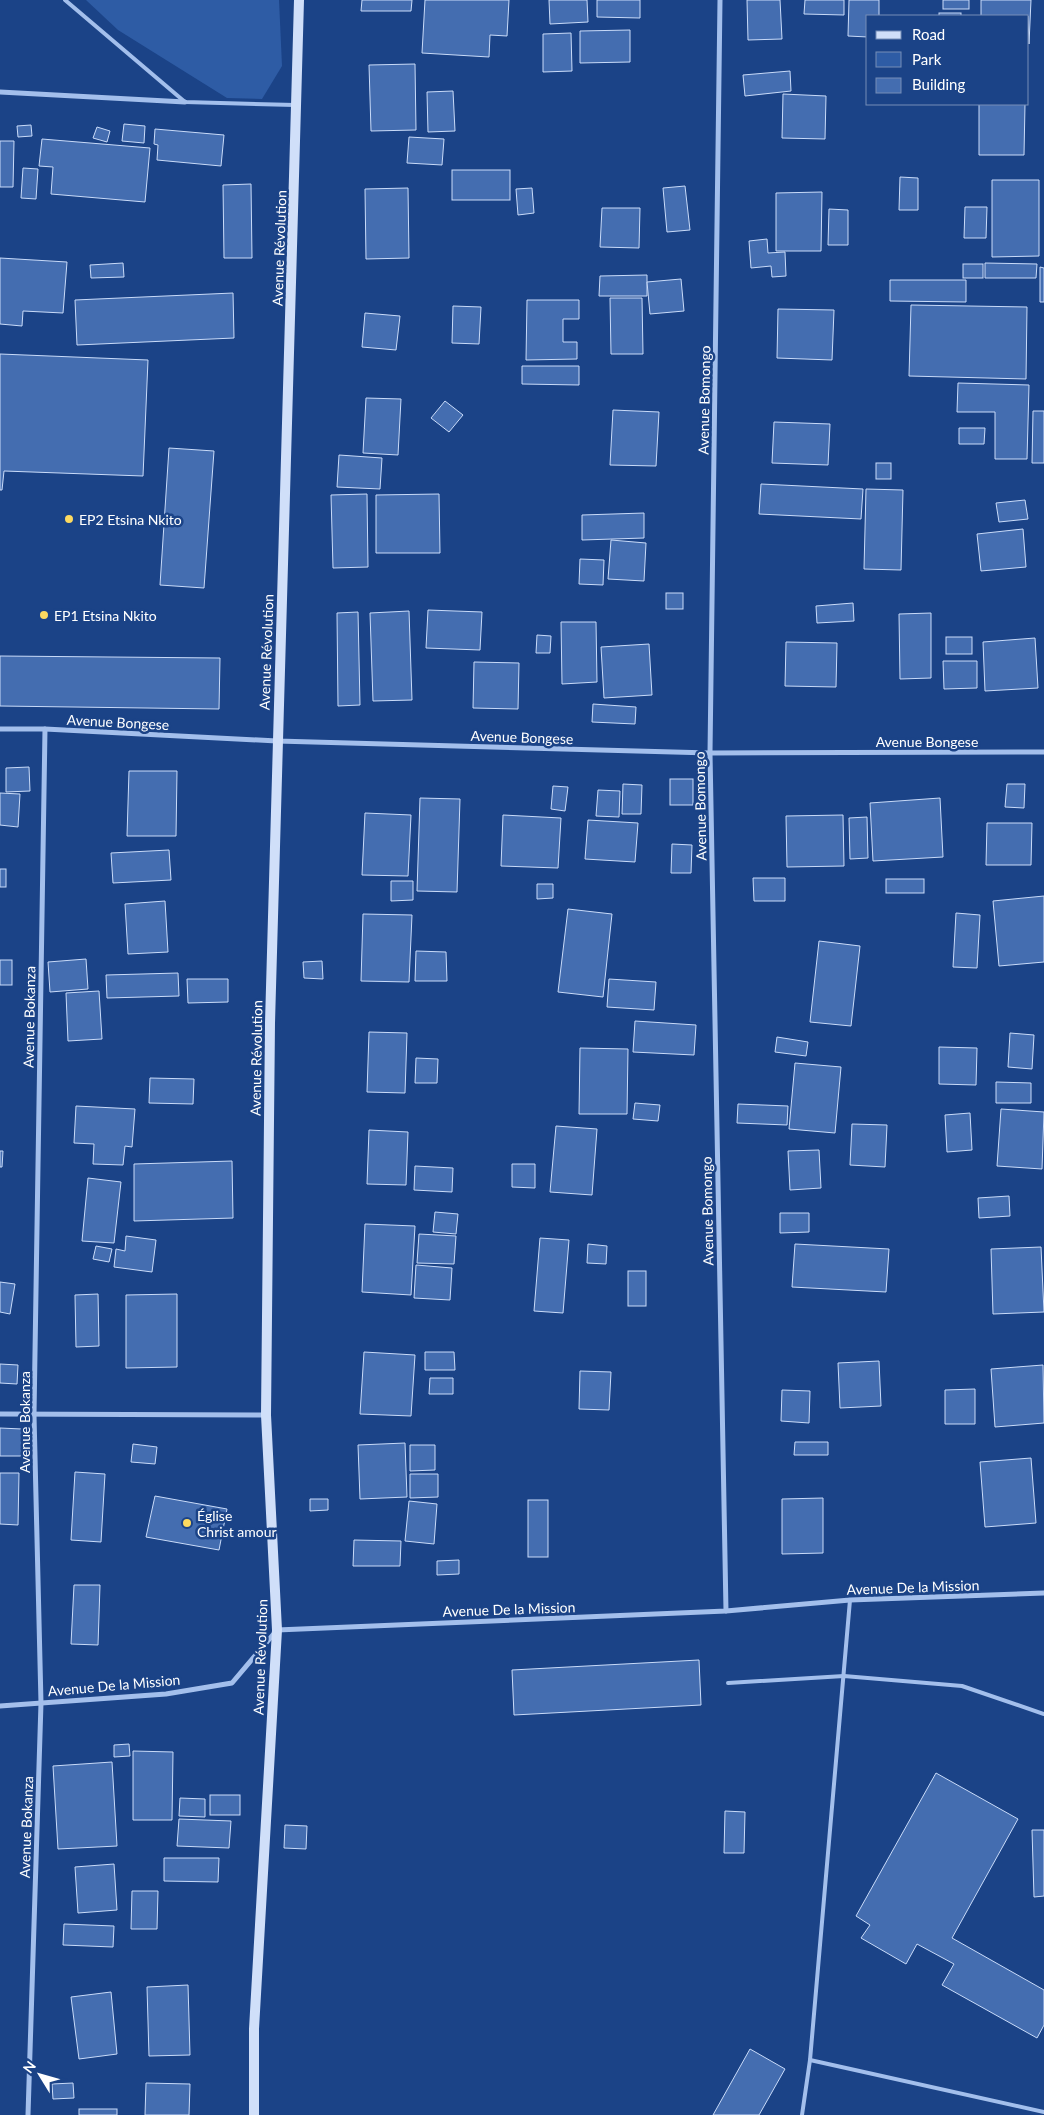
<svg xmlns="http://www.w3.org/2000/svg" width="1044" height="2115" font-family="Lato,sans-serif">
<rect width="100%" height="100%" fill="#1b4387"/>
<path fill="#2e5ca5" d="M86,0H279L282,66L262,99L227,98L118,30Z"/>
<g fill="#446db0" stroke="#c9dbf9">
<path d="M362,0H412L411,11H361Z"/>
<path d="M425,0H509L507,36L490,35L489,57L422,53Z"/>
<path d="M549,0H587L588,22L550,24Z"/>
<path d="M597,0H640V18L597,17Z"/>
<path d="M747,0H780L782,39L748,40Z"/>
<path d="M805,0H844V15L804,14Z"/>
<path d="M849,0H879V16H868V37L848,36Z"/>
<rect x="943" y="0" width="26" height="9"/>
<path d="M981,0H1031L1029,44L1028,16H981Z"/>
<rect x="939" y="13" width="22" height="3"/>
<path d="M630,30V62L580,63V31Z"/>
<path d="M571,33L572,71L543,72V34Z"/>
<path d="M415,64L416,130L371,131L369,65Z"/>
<path d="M790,71L791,91L745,96L743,75Z"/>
<path d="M453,91L455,131L428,132L427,92Z"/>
<path d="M783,94L826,96L825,139L782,138Z"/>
<path d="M979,104H1025L1024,155H979Z"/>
<path d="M124,124L145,126L144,143L122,141Z"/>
<path d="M31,125L32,136L18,137L17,126Z"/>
<path d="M97,127L110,131L107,142L93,138Z"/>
<path d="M155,129L224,135L221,166L157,160L158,145L154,144Z"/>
<path d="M409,137L444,139L442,165L407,163Z"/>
<path d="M42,139L150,148L145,202L51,194L53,167L39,166Z"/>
<path d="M0,141H14L13,187H0Z"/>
<path d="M23,168L38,169L36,199L21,198Z"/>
<rect x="452" y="170" width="58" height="30"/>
<path d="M900,177L918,178V210H899Z"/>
<path d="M992,180H1039V256L992,257Z"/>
<path d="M251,184L252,258H224L223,185Z"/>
<path d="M685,186L690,230L667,232L663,188Z"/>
<path d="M408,188L409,258L366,259L365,189Z"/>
<path d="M532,188L534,213L518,215L516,189Z"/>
<path d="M822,192L821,251H776V193Z"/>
<path d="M965,207H987L986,238H964Z"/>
<path d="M602,208H640L639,248L600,247Z"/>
<path d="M829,209L848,210V245H828Z"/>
<path d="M767,239L768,253L785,252L786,276L772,277L771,266L751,268L749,241Z"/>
<path d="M0,258L67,262L63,313L23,311L22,326L0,324Z"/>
<path d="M123,263L124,277L91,278L90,265Z"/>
<path d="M985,263L1037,264L1036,278H985Z"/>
<rect x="963" y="264" width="20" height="14"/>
<path d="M1040,267L1044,268V302H1040Z"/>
<path d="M647,275V296H599L600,276Z"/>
<path d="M681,279L684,311L650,314L647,282Z"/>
<path d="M890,280H966V302L890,301Z"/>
<path d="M233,293L234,338L77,345L75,300Z"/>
<path d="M610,298H642L643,354H611Z"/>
<path d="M527,300H579V319H563V342H577V359L526,360Z"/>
<path d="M911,305L1027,307L1026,379L909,376Z"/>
<path d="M453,306L481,307L479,344L452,343Z"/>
<path d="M778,309L834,310L832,360L777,358Z"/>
<path d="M365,313L400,316L396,350L362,347Z"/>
<path d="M0,354L148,360L143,476L4,471L2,490H0Z"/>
<path d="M522,366H579V385L522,384Z"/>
<path d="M958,383L1029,385L1027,459H995V412H957Z"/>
<path d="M366,398L401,399L398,455L363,453Z"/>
<path d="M445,401L463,415L449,432L431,418Z"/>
<path d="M613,410L659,412L656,466L610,465Z"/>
<path d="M1033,411H1044V463H1032Z"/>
<path d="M774,422L830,424L828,465L772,463Z"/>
<path d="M959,428H985L984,444H959Z"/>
<path d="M169,448L214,451L204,588L160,585Z"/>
<path d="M339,455L382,458L380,489L337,487Z"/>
<rect x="876" y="463" width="15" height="16"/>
<path d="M761,484L863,489L861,519L759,514Z"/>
<path d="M866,489L903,490L901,570L864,569Z"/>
<path d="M367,494L368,567L333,568L331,495Z"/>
<path d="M439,494L440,553H376V495Z"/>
<path d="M1025,500L1028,519L999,522L996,503Z"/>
<path d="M644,513V538L582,540V515Z"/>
<path d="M1023,529L1026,567L981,571L977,534Z"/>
<path d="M611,540L646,543L644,581L608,579Z"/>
<path d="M580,559L604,560L603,585L579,584Z"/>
<rect x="666" y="593" width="17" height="16"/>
<path d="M853,603L854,621L817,623L816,606Z"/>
<path d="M428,610L482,612L480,650L426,648Z"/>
<path d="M409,611L412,700L373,701L370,613Z"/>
<path d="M358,612L360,705L338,706L337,613Z"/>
<path d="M931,613V678L900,679L899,614Z"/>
<path d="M561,622H596L597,682L562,684Z"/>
<path d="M537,635L551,636L550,653H536Z"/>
<rect x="946" y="637" width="26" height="17"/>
<path d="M1035,638L1038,688L985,691L983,642Z"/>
<path d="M786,642L837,643L836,687L785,686Z"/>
<path d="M649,644L652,695L604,698L601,647Z"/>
<path d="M0,656L220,658L219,709L0,706Z"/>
<path d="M943,661H977V688L944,689Z"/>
<path d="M474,662L519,663L518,709L473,708Z"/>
<path d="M593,704L636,707L635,724L592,722Z"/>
<path d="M29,767L30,791L6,792V768Z"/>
<path d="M129,771H177L176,836H127Z"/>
<rect x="670" y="779" width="23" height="26"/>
<path d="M623,784L642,785L641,814H622Z"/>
<path d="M1007,784H1025L1024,808L1005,807Z"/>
<path d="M553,786L568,787L565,811L551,809Z"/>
<path d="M598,790L620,791L619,817L596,816Z"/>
<path d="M0,793L20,794L18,827L0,825Z"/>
<path d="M420,798L460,799L457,892L417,891Z"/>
<path d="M940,798L943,857L873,861L870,803Z"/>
<path d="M365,813L411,815L408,876L362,875Z"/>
<path d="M503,815L561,818L558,868L501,866Z"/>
<path d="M843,815L844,866L787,867L786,816Z"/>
<path d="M867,817L868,858L850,859L849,818Z"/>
<path d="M588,820L638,823L635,862L585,859Z"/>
<path d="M987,823H1032L1031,865H986Z"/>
<path d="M672,844L692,845L691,873H671Z"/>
<path d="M169,850L171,880L113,883L111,853Z"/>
<rect x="0" y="869" width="6" height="18"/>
<path d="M753,878H785V901H754Z"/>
<rect x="886" y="879" width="38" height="14"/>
<path d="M391,881H413V900L391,901Z"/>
<path d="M537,884H553V898L537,899Z"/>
<path d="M1044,896V962L999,966L993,901Z"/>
<path d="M165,901L168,952L128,954L125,904Z"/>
<path d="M568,909L612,914L603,997L558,992Z"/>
<path d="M956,913L980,915L977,968L953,967Z"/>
<path d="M363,914L412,915L409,982L361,981Z"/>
<path d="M819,941L860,946L851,1026L810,1022Z"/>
<path d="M416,951L446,952L447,981H415Z"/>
<path d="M86,959L88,989L50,992L48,962Z"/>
<rect x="0" y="960" width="12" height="25"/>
<path d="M322,961L323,979L304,978L303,962Z"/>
<path d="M178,973L179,996L107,998L106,975Z"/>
<path d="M187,979H228V1002L188,1003Z"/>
<path d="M609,979L656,982L654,1010L607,1007Z"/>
<path d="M99,991L102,1039L68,1041L66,993Z"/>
<path d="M635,1021L696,1025L694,1055L633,1052Z"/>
<path d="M369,1032L407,1033L405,1093L367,1092Z"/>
<path d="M1010,1033L1034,1035L1032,1069L1008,1067Z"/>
<path d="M777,1037L808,1042L806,1056L775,1052Z"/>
<path d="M939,1047L977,1048L976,1085L939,1084Z"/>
<path d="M580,1048L628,1049L627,1114H579Z"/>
<path d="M416,1058L438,1059L437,1083H415Z"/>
<path d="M795,1063L841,1067L835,1133L789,1129Z"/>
<path d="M150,1078L194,1079L193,1104L149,1103Z"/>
<path d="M996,1082L1031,1083V1103H996Z"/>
<path d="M635,1103L660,1105L658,1121L633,1119Z"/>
<path d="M738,1104L788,1106L787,1125L737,1123Z"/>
<path d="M76,1106L135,1109L132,1147L125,1146L123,1165L93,1164L94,1144L74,1143Z"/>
<path d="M1001,1109L1044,1112L1042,1169L997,1166Z"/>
<path d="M970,1113L972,1150L947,1152L945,1115Z"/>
<path d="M852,1124L887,1125L885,1167L850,1165Z"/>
<path d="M556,1126L597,1129L592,1195L550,1192Z"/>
<path d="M369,1130L408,1132L406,1185L367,1184Z"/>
<path d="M819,1150L821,1188L790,1190L788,1151Z"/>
<path d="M0,1151H3L2,1167H0Z"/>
<path d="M232,1161L233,1218L134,1221V1164Z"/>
<path d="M512,1164H535V1188L512,1187Z"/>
<path d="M415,1166L453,1168L452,1192L414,1190Z"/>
<path d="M88,1178L121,1182L114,1243L82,1241Z"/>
<path d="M1009,1196L1010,1216L979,1218L978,1198Z"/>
<path d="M435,1212L458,1214L456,1234L433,1232Z"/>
<path d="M780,1213H809V1232L780,1233Z"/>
<path d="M365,1224L415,1226L411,1295L362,1292Z"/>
<path d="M419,1234L456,1236L454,1264L417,1263Z"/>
<path d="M126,1236L156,1240L152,1272L114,1267L116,1249L125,1251Z"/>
<path d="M540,1238L569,1240L563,1313L534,1311Z"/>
<path d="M588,1244L607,1246L606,1264L587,1263Z"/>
<path d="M795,1244L889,1249L886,1292L792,1287Z"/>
<path d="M96,1246L112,1249L109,1262L93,1259Z"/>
<path d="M1041,1247L1044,1312L993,1314L991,1249Z"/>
<path d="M416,1265L452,1268L450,1300L414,1298Z"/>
<rect x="628" y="1271" width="18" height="35"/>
<path d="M0,1282L15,1284L10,1314L0,1312Z"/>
<path d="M98,1294L99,1346L76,1347L75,1295Z"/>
<path d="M177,1294V1367L126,1368V1295Z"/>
<path d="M364,1352L415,1355L411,1416L360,1414Z"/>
<path d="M425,1352H454L455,1370H425Z"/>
<path d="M879,1361L881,1406L840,1408L838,1363Z"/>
<path d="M0,1364L18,1365L17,1384L0,1383Z"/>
<path d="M1043,1365L1044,1423L995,1427L991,1369Z"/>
<path d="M580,1371L611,1372L609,1410L579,1409Z"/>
<path d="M430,1378H453V1394H429Z"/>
<path d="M975,1389V1424H945V1390Z"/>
<path d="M782,1390L810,1391L809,1423L781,1421Z"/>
<path d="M0,1428L22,1429V1456H0Z"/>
<path d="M795,1442H828V1455H794Z"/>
<path d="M405,1443L407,1497L360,1499L358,1445Z"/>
<path d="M133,1444L157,1447L155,1464L131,1462Z"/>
<path d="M410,1445H435V1470L410,1471Z"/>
<path d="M1031,1458L1036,1523L985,1527L980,1462Z"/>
<path d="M75,1472L105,1474L101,1542L71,1540Z"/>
<path d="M0,1473H19L18,1525L0,1524Z"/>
<path d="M410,1474H438V1497L410,1498Z"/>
<path d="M155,1496L227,1509L219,1550L146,1537Z"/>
<path d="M823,1498V1553L782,1554V1499Z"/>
<path d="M310,1499H328V1510L310,1511Z"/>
<rect x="528" y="1500" width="20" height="57"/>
<path d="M409,1501L437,1504L434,1544L405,1541Z"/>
<path d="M354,1540L401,1541L400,1566H353Z"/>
<path d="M459,1560V1574L437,1575V1561Z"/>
<path d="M74,1585H100L98,1645L71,1644Z"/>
<path d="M699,1660L701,1705L514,1715L512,1670Z"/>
<path d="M129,1744L130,1756L114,1757V1745Z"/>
<path d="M133,1751L173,1752L172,1820H133Z"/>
<path d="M112,1762L117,1846L58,1849L53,1766Z"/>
<path d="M936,1773L1018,1819L952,1938L1044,1990V2025L1037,2038L942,1985L954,1964L917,1944L906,1964L861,1938L870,1925L856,1916Z"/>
<rect x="210" y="1795" width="30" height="20"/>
<path d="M180,1798L205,1799V1817L179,1816Z"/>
<path d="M725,1811L745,1812L744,1853H724Z"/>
<path d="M179,1819L231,1821L229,1848L177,1846Z"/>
<path d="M285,1825L307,1826L306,1849L284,1848Z"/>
<path d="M1032,1830H1044V1896L1034,1897Z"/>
<path d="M164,1858H219L218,1882L164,1881Z"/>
<path d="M114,1864L117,1910L78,1913L75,1867Z"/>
<path d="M132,1891H158L157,1929H131Z"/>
<path d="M64,1924L114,1926L113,1947L63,1945Z"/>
<path d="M188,1985L190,2055L149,2056L147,1987Z"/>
<path d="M111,1992L117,2054L79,2059L71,1997Z"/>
<path d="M750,2049L785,2069L759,2115H713Z"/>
<path d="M73,2083L74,2098L53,2099L52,2084Z"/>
<path d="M146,2083L190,2084L189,2115H145Z"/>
<rect x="79" y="2109" width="38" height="6"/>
</g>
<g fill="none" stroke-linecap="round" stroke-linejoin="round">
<g stroke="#a3bfec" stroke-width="4">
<path d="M65,0L185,102L295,105"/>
<path d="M728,1683L844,1676L962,1686L1044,1714"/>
<path d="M810,2060L1044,2112"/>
<path d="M802,2115L810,2060L850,1600"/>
</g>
<g stroke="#a3bfec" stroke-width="5">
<path d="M720,0L710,753L726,1611"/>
<path d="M0,92L185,102"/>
<path d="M0,729H45L277,741L710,753L1044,752"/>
<path d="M0,1414L266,1415"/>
<path d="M0,1706L166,1694L232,1683L277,1630L726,1611L850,1600L1044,1593"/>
<path d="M28,2115L41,1703L34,1415L45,729"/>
</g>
<path stroke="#d0dff9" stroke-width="10" d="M254,2115V2029L277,1630L266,1415L270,1023L299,0"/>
</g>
<g fill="#fdda60" stroke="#1b4387" stroke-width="2">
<circle cx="69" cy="519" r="5"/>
<circle cx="44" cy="615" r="5"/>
<circle cx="187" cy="1523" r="5"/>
</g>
<g text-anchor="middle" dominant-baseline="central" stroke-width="5" stroke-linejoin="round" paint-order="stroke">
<g font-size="14" fill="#fff" stroke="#1b4387">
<text transform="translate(279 248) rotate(-88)">Avenue Révolution</text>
<text transform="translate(704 400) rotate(-89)">Avenue Bomongo</text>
<text transform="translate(266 652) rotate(-88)">Avenue Révolution</text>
<text transform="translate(118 722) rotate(3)">Avenue Bongese</text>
<text transform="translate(522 737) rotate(2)">Avenue Bongese</text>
<text x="927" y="741">Avenue Bongese</text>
<text transform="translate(700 806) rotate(-91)">Avenue Bomongo</text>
<text transform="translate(29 1017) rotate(-89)">Avenue Bokanza</text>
<text transform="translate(256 1058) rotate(-89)">Avenue Révolution</text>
<text transform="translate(707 1211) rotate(-91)">Avenue Bomongo</text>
<text transform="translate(24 1422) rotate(-90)">Avenue Bokanza</text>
<text transform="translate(913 1587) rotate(-2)">Avenue De la Mission</text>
<text transform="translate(509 1609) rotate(-2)">Avenue De la Mission</text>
<text transform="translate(260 1657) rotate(-88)">Avenue Révolution</text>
<text transform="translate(114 1685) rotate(-5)">Avenue De la Mission</text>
<text transform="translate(26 1827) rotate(-88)">Avenue Bokanza</text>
</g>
<g font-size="14" fill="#fff" stroke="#1b4387" text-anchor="start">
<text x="79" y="519">EP2 Etsina Nkito</text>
<text x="54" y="615">EP1 Etsina Nkito</text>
<text x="197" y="1515">Église<tspan x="197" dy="16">Christ amour</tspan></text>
</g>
</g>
<rect x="866" y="15" width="162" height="90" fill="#1b4387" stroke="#768eb7"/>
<rect x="876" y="31" width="25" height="8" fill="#d0dff9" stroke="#768eb7"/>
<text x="912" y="40" font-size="15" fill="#ffffff">Road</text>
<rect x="876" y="52" width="25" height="15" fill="#2e5ca5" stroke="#768eb7"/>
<text x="912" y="65" font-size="15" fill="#ffffff">Park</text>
<rect x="876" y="78" width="25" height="15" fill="#446db0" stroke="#768eb7"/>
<text x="912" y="90" font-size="15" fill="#ffffff">Building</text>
<g transform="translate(40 2075) rotate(307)" stroke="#1b4387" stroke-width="4" paint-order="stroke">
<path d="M0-4L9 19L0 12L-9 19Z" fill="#ffffff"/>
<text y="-8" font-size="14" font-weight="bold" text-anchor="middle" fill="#ffffff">N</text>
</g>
</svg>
